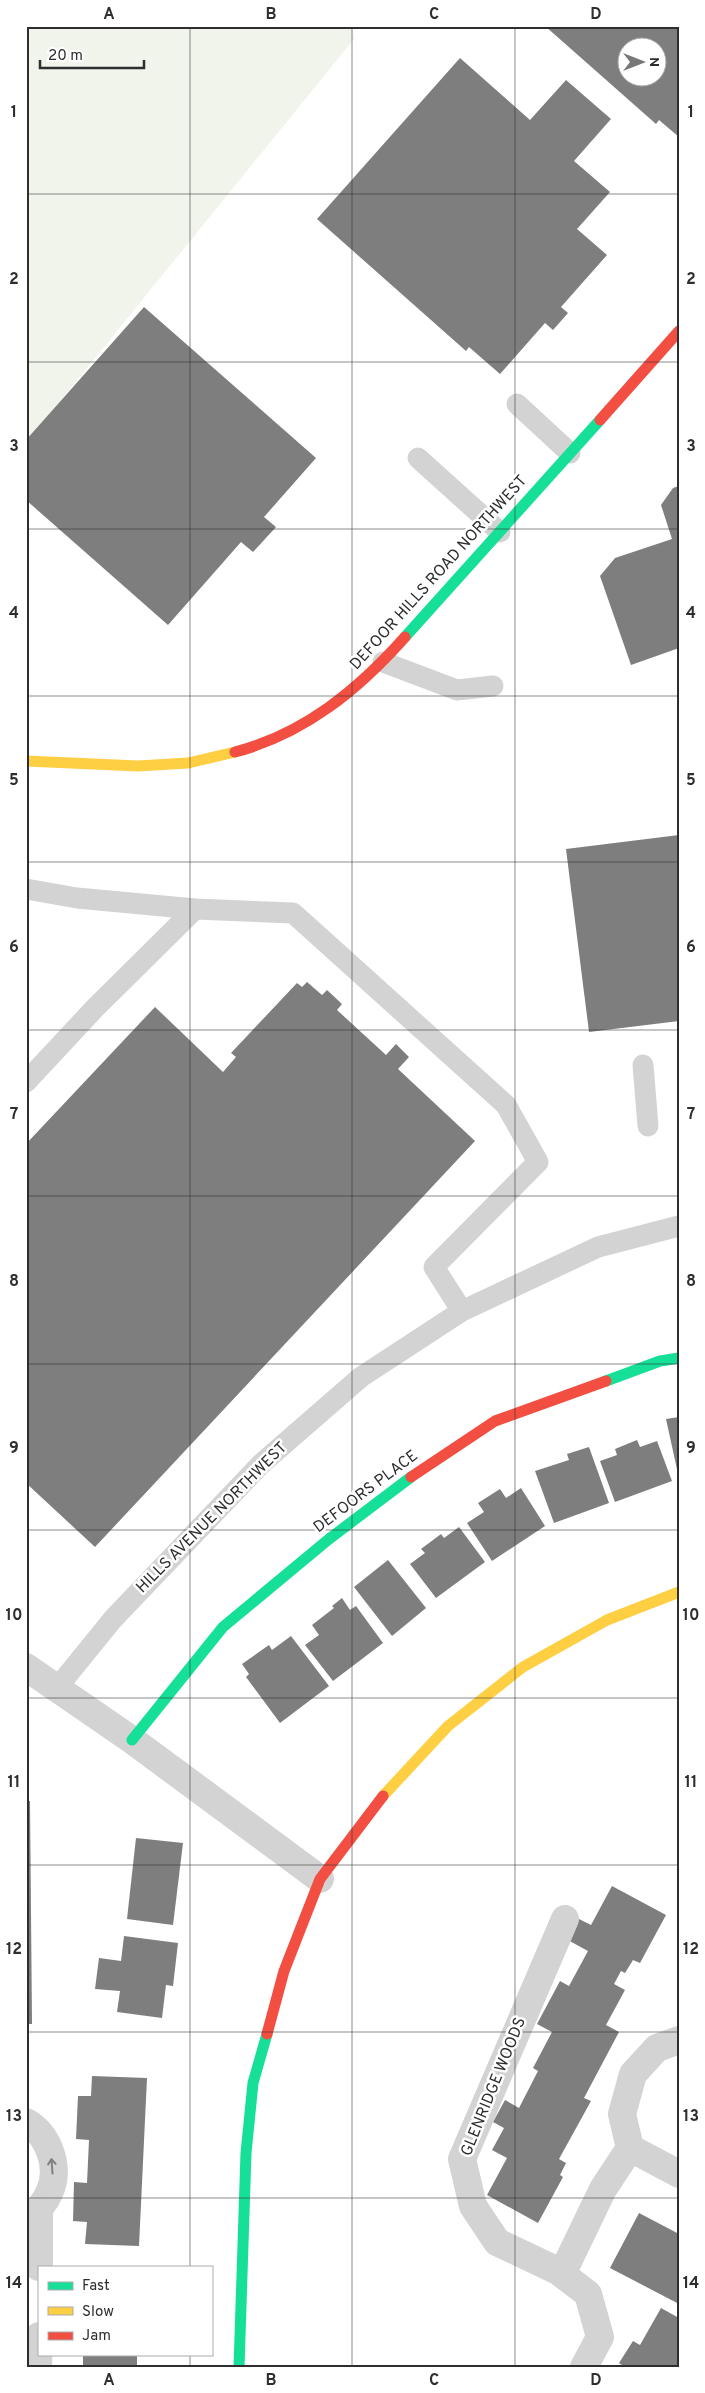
<svg xmlns="http://www.w3.org/2000/svg" width="705" height="2393" font-family="Overpass,sans-serif">
<rect width="100%" height="100%" fill="#fff"/>
<path fill="#f0f4eb" d="M26,26H352L354,39L26,443Z"/>
<g fill="#7e7e7e" fill-rule="evenodd">
<path d="M545,26H679V137L659,120L656,124ZM628,48H658V78H628Z"/>
<path d="M460,58L530,120L566,80L611,119L574,161L610,192L577,229L607,255L561,307L568,313L553,330L545,323L500,374L469,347L466,351L317,219Z"/>
<path d="M144,307L316,458L264,517L276,527L253,552L241,542L168,625L26,500V440Z"/>
<path d="M679,486V648L631,665L600,576L615,558L672,539L661,505L673,488Z"/>
<path d="M679,835V1021L589,1032L566,849Z"/>
<path d="M307,982L322,995L327,990L342,1004L337,1010L386,1055L396,1044L409,1057L398,1069L475,1141L95,1547L26,1483V1144L155,1007L223,1072L236,1057L231,1053L297,983L302,987Z"/>
<path d="M679,1417V1474H678L666,1419Z"/>
<path d="M637,1440L640,1447L657,1441L672,1481L615,1502L600,1461L617,1455L615,1449Z"/>
<path d="M589,1447L609,1503L554,1523L535,1471L569,1460L567,1454Z"/>
<path d="M521,1488L545,1526L492,1561L467,1523L484,1512L478,1503L500,1489L506,1498Z"/>
<path d="M459,1527L485,1562L436,1598L410,1564L425,1553L421,1549L441,1534L444,1538Z"/>
<path d="M388,1560L426,1608L392,1636L354,1587Z"/>
<path d="M342,1598L350,1610L356,1606L383,1643L333,1681L305,1645L319,1635L312,1625L334,1608L332,1606Z"/>
<path d="M291,1636L329,1686L280,1723L246,1677L249,1674L242,1664L269,1645L272,1650Z"/>
<path d="M26,1801H30L32,2024H26Z"/>
<path d="M136,1838L183,1843L173,1925L127,1919Z"/>
<path d="M612,1886L666,1915L640,1963L633,1960L625,1973L621,1971L614,1984L625,1990L606,2025L619,2032L584,2098L591,2101L559,2159L566,2163L560,2175L563,2177L538,2223L487,2195L507,2158L492,2150L504,2128L493,2122L505,2100L519,2108L538,2071L533,2068L552,2032L537,2024L560,1981L569,1986L588,1951L566,1939L577,1918L591,1925Z"/>
<path d="M124,1936L178,1943L173,1986L166,1985L162,2018L117,2012L120,1991L95,1989L99,1958L121,1961Z"/>
<path d="M92,2076L147,2078L139,2246L85,2244L87,2222L73,2221L74,2182L87,2183L89,2140L76,2139L78,2096H91Z"/>
<path d="M639,2213L679,2234V2304L610,2268Z"/>
<path d="M661,2308L679,2318V2367H625L619,2363L633,2341L640,2345Z"/>
<rect x="83" y="2354" width="54" height="13"/>
</g>
<g fill="none" stroke-linecap="round" stroke-linejoin="round">
<g stroke="#d3d3d3" stroke-width="21">
<path d="M517,404L570,453"/>
<path d="M418,458L500,532"/>
<path d="M383,662L457,690L493,686"/>
<path d="M26,889L77,898L195,909L293,913L506,1105L538,1162L434,1267L462,1311"/>
<path d="M643,1065L648,1126"/>
<path d="M26,1082L95,1008L195,909"/>
<path d="M57,1688L113,1619L261,1464L361,1377L462,1311L598,1247L679,1226"/>
</g>
<g stroke="#d3d3d3" stroke-width="28">
<path d="M26,1667L132,1740L320,1879"/>
<path d="M565,1919L462,2159L473,2206L497,2242L558,2271L588,2294L600,2337L584,2367"/>
<path d="M679,2040L657,2048L633,2074L622,2114L630,2148L679,2174"/>
<path d="M26,2122C49,2135 60,2167 50,2191C45,2203 36,2213 26,2221"/>
<path d="M39,2211V2267"/>
<path d="M562,2274L603,2189L630,2148"/>
<path d="M38,2367L39,2336"/>
</g>
<g stroke="#16e098" stroke-width="11">
<path d="M405,637L600,420"/>
<path d="M606,1381L660,1361L679,1358"/>
<path d="M132,1740L223,1627L329,1539L411,1477"/>
<path d="M239,2367L246,2153L253,2083L267,2034"/>
</g>
<g stroke="#ffcf43" stroke-width="11">
<path d="M26,761L138,766L188,763L235,752"/>
<path d="M383,1796L448,1726L523,1667L607,1620L679,1592"/>
</g>
<g stroke="#f24e42" stroke-width="11">
<path d="M600,420L679,331"/>
<path d="M235,752C304,734 358,690 405,637"/>
<path d="M411,1477L495,1421L606,1381"/>
<path d="M267,2034L284,1971L320,1879L383,1796"/>
</g>
</g>
<defs><path id="oneway-shaft" d="M-6 0H5M1.5-3L5.5 0L1.5 3" fill="none" stroke-width="1.6" stroke-linecap="round" stroke-linejoin="round" transform="scale(1.25)"/></defs>
<use stroke="#808080" href="#oneway-shaft" transform="translate(52 2166) rotate(-94)"/>
<path fill="none" stroke="#2e2e2e" stroke-width="1" stroke-opacity="0.55" d="M190,26V2267M352,26V2367M515,26V2367M26,194H679M26,362H679M26,529H679M26,696H679M26,862H679M26,1030H679M26,1196H679M26,1364H679M26,1530H679M26,1698H679M26,1865H679M26,2032H679M26,2198H679M190,2354V2367"/>
<g text-anchor="middle" dominant-baseline="central" stroke-width="5" stroke-linejoin="round" paint-order="stroke">
<g font-size="16" fill="#2e2e2e" stroke="#fff">
<text transform="translate(439 573) rotate(-48)">DEFOOR HILLS ROAD NORTHWEST</text>
<text transform="translate(366 1492) rotate(-37)">DEFOORS PLACE</text>
<text transform="translate(212 1518) rotate(-45)">HILLS AVENUE NORTHWEST</text>
<text transform="translate(494 2087) rotate(-68)">GLENRIDGE WOODS</text>
</g>
</g>
<rect width="705" height="2393" fill="none" stroke="#ffffff" stroke-width="55"/>
<rect x="38" y="2266" width="175" height="90" fill="#ffffff" stroke="#ababab"/>
<rect x="48" y="2282" width="25" height="8" fill="#16e098" stroke="#ababab"/>
<text x="82" y="2290" font-size="15" fill="#2e2e2e">Fast</text>
<rect x="48" y="2307" width="25" height="8" fill="#ffcf43" stroke="#ababab"/>
<text x="82" y="2316" font-size="15" fill="#2e2e2e">Slow</text>
<rect x="48" y="2332" width="25" height="8" fill="#f24e42" stroke="#ababab"/>
<text x="82" y="2340" font-size="15" fill="#2e2e2e">Jam</text>
<g transform="translate(642 62) rotate(90)"><circle r="24" fill="#ffffff" stroke="#ababab"/>
<path d="M0-4L9 19L0 12L-9 19Z" fill="#777777"/>
<text y="-8" font-size="14" font-weight="bold" text-anchor="middle" fill="#2e2e2e">N</text>
</g>
<path d="M40 60v8h104v-8" fill="none" stroke="#2e2e2e" stroke-width="2.5"/>
<text x="48" y="60" font-size="15" fill="#2e2e2e" stroke="#ffffff" stroke-width="4" paint-order="stroke">20 m</text>
<rect x="28" y="28" width="650" height="2338" fill="none" stroke="#2e2e2e" stroke-width="2"/>
<g font-size="16" text-anchor="middle" font-weight="bold" fill="#2e2e2e">
<text x="109" y="19">A</text>
<text x="271" y="19">B</text>
<text x="434" y="19">C</text>
<text x="596" y="19">D</text>
<text x="14" y="117">1</text>
<text x="691" y="117">1</text>
<text x="14" y="284">2</text>
<text x="691" y="284">2</text>
<text x="14" y="451">3</text>
<text x="691" y="451">3</text>
<text x="14" y="618">4</text>
<text x="691" y="618">4</text>
<text x="14" y="785">5</text>
<text x="691" y="785">5</text>
<text x="14" y="952">6</text>
<text x="691" y="952">6</text>
<text x="14" y="1119">7</text>
<text x="691" y="1119">7</text>
<text x="14" y="1286">8</text>
<text x="691" y="1286">8</text>
<text x="14" y="1453">9</text>
<text x="691" y="1453">9</text>
<text x="14" y="1620">10</text>
<text x="691" y="1620">10</text>
<text x="14" y="1787">11</text>
<text x="691" y="1787">11</text>
<text x="14" y="1954">12</text>
<text x="691" y="1954">12</text>
<text x="14" y="2121">13</text>
<text x="691" y="2121">13</text>
<text x="14" y="2288">14</text>
<text x="691" y="2288">14</text>
<text x="109" y="2385">A</text>
<text x="271" y="2385">B</text>
<text x="434" y="2385">C</text>
<text x="596" y="2385">D</text>
</g>
</svg>
